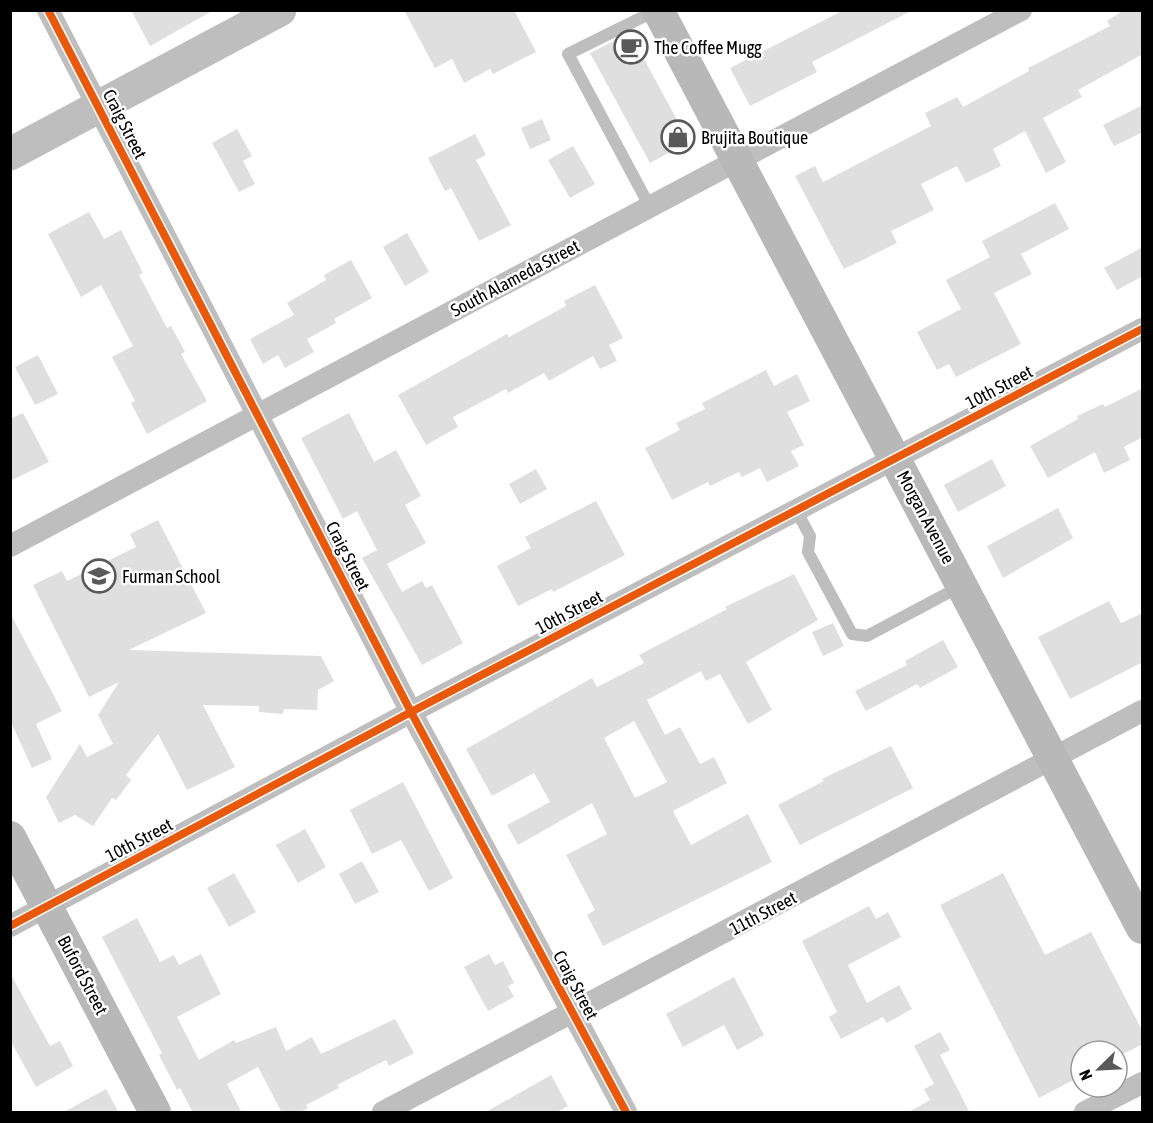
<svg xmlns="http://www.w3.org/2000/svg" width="1153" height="1123" font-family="'Asap Condensed',sans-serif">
<rect width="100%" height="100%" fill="#fff"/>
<g fill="#dfdfdf" fill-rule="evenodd">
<path d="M131,10H214L150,46Z"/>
<path d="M404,10H514L536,52L493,74L490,69L464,83L452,59L435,68Z"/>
<path d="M844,10H913L812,62L817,72L750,106L730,68Z"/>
<path d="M1124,10H1143V54L1078,90L1082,97L1043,118L1066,162L1046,173L1025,131L993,149L1001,166L966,183L957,166L921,184L934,210L891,231L897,243L844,269L795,176L815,166L823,182L931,126L925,113L957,97L963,107L1029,71L1028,68L1110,26L1107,21Z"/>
<path d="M630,33L689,142L650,163L590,53Z"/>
<path d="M1143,105V132L1114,146L1103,125Z"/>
<path d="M542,119L551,140L530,149L521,128Z"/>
<path d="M237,129L252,156L243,161L255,184L239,192L212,143Z"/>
<path d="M475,134L486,155L476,160L511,225L479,241L451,188L445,191L428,158Z"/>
<path d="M573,146L595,184L570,198L548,160Z"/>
<path d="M1055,203L1069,229L1021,254L1032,274L994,293L1021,344L956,377L949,364L937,370L917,332L961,309L946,280L990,257L982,241Z"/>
<path d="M89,212L104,239L121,230L143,273L139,275L167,328L171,326L185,352L181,354L207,401L147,434L131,403L135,401L112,357L133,346L101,285L81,297L48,234Z"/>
<path d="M407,233L429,272L405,286L383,247Z"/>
<path d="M1143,247V276L1117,290L1104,268Z"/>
<path d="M351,260L372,298L334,319L336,323L307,339L314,352L285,368L278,355L263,364L250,339L294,315L287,303L326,280L324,275Z"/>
<path d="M595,285L623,338L609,345L617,361L600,369L593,356L549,381L544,373L508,393L506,389L453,417L458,427L426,445L398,395L507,334L509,337L566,306L564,301Z"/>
<path d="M38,355L58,394L35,405L15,367Z"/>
<path d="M766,370L774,386L797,374L810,401L787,412L804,445L791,451L799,466L767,482L760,468L742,477L739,472L710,486L708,482L672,500L645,448L680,430L676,423L705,409L702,403Z"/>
<path d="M1143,388V437L1124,447L1130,460L1104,473L1095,452L1048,478L1030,446L1078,419L1077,416L1103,404L1105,407Z"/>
<path d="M23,413L49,462L10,481V419Z"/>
<path d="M349,413L374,462L396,450L421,496L405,505L426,543L387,564L402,592L422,581L426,588L432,585L463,643L422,665L362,558L377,550L357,511L343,519L301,438Z"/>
<path d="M992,459L1006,486L958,512L944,485Z"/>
<path d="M536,469L547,489L520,504L509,484Z"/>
<path d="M596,501L625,555L553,592L552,589L518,606L497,566L531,548L525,537Z"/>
<path d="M1058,508L1073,538L1003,578L987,546Z"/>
<path d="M158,520L206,613L129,650L321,656L334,681L318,690L317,710L284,709L283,714L259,712V706L203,705L235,767L187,790L158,734L126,775L131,780L116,800L112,798L93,826L75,815L59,823L46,797L80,744L87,757L113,744L98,715L119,682L89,697L33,585L62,571L67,581L136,547L130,534Z"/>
<path d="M794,574L818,620L746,662L772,710L748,724L720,674L706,681L701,671L647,700L665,735L680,727L700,764L714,757L727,783L673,811L691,845L748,814L772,862L603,946L587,915L595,910L566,855L607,834L592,803L518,845L507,825L550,802L534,773L492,796L466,749L592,678L597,687L644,663L639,655L727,609L725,607ZM634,721L667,782L635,798L604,738Z"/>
<path d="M1109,601L1121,623L1143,613V662L1070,699L1038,637Z"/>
<path d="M10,613L62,711L36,724L52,759L32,768L10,720Z"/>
<path d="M833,623L844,646L823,656L812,632Z"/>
<path d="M943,640L958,667L920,688L917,684L866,711L855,691L907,665L905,661Z"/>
<path d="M891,746L913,788L800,845L778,805L824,781L822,779Z"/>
<path d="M403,782L453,878L429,891L401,840L372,854L350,810Z"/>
<path d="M305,829L326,867L298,883L276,845Z"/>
<path d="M362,861L379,892L355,904L339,874Z"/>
<path d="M234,873L256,912L229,927L207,888Z"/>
<path d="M1003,873L1045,955L1091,932L1143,1032V1044L1117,1057V1051H1081V1076L1039,1098L940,905Z"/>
<path d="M869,906L876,919L888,912L901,937L848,965L867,1003L899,985L912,1009L887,1023L883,1017L841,1039L829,1017L837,1012L802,941Z"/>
<path d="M137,918L160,962L174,955L179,965L201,954L221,994L177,1017L199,1060L234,1040L236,1043L276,1027L286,1051L312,1037L321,1054L395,1019L414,1053L389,1066L386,1060L337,1085L339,1088L306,1105L308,1108L299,1113H282L258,1067L227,1084L242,1113H193L180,1088L177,1090L159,1055L162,1053L102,937Z"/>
<path d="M489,954L495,965L503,961L514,983L508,986L514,997L488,1011L464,967Z"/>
<path d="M10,973L50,1046L60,1041L73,1066L36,1087L10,1040Z"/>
<path d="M734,977L764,1035L737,1050L724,1025L683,1047L666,1014Z"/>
<path d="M940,1032L950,1050L940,1055L970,1113H907L930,1100L924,1089L934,1084L914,1046Z"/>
<path d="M551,1075L568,1106L555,1113H484Z"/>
<path d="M106,1089L119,1113H62Z"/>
</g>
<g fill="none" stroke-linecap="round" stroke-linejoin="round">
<g stroke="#bebebe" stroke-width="12">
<path d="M650,207L568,54L657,10"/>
<path d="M796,510L810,536L808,552L852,634L867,636L961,586"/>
</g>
<g stroke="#bebebe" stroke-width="22">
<path d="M48,10L411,712L626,1112"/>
<path d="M10,546L1021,10"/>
<path d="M10,926L411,712L1142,329"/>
<path d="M383,1112L1142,711"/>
<path d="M1085,1112L1142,1083"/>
</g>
<g stroke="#b8b8b8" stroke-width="32">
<path d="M658,10L1142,928"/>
<path d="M10,837L155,1112"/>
</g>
<path stroke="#bebebe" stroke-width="33" d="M10,154L280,10"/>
<defs>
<g id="cycleway">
<path d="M48,10L411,712L626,1112"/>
<path d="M10,926L411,712L1142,329"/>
</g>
</defs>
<use href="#cycleway" stroke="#fff" stroke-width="11"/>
<use href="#cycleway" stroke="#e8590c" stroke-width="8"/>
</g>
<defs>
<symbol id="cafe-ring" viewBox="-11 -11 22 22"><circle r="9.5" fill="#fff" stroke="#595959" stroke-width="1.5"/><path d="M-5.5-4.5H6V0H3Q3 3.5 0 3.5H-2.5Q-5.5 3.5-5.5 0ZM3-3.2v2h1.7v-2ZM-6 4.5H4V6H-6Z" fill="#595959"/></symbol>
<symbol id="shop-ring" viewBox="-11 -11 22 22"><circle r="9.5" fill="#fff" stroke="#595959" stroke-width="1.5"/><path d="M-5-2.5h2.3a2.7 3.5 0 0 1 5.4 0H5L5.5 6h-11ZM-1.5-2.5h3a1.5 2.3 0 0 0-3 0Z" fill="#595959"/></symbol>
<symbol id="school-ring" viewBox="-11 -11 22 22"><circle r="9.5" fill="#fff" stroke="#595959" stroke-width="1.5"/><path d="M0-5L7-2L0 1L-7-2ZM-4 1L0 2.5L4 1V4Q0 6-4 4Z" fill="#595959"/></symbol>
</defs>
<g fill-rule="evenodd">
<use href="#cafe-ring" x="612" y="28" width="38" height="38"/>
<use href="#shop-ring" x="659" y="118" width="38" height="38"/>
<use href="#school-ring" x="80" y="557" width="38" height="38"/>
</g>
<g text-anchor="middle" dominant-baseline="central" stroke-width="5" stroke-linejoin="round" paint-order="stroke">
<g font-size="18" fill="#000" stroke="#fff" text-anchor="start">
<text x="654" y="47">The Coffee Mugg</text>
<text x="701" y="137">Brujita Boutique</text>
<text x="122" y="576">Furman School</text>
</g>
<g font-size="18" fill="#000" stroke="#fff">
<text transform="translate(125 124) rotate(63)">Craig Street</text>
<text transform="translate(515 278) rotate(-28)">South Alameda Street</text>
<text transform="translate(999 387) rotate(-28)">10th Street</text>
<text transform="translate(926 517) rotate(62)">Morgan Avenue</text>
<text transform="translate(348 556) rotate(63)">Craig Street</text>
<text transform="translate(569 612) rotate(-28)">10th Street</text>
<text transform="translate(139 840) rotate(-28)">10th Street</text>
<text transform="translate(763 913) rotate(-28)">11th Street</text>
<text transform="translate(83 975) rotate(62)">Buford Street</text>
<text transform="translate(576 985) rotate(62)">Craig Street</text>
</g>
</g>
<rect width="1153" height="1123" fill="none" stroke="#000000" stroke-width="24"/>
<g transform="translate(1099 1069) rotate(246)"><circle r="28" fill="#ffffff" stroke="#999999" stroke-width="1.5"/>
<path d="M0-4.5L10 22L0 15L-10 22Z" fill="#595959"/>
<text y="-9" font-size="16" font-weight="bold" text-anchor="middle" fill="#000000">N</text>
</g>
</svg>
